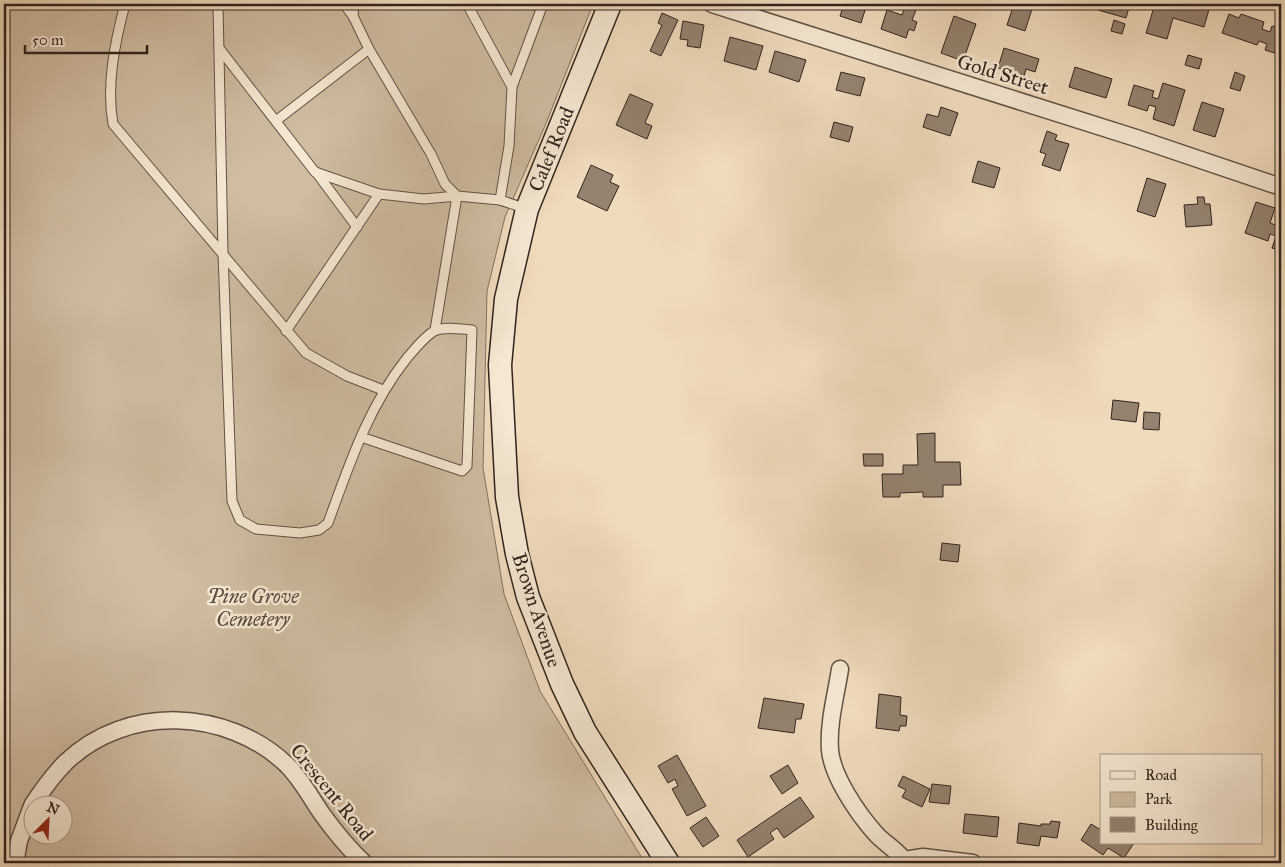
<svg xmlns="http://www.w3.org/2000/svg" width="1285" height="867" font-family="'IM FELL Great Primer',serif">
<rect width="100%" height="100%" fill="#f0dbbc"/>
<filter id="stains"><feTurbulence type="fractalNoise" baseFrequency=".004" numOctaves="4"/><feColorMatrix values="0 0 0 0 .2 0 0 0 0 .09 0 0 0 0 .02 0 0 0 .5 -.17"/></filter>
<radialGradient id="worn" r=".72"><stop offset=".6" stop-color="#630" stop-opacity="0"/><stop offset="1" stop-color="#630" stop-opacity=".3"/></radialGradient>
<path fill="#cfbca1" stroke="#807060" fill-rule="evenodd" d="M4,4H593L547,121L505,217L487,291L483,468L504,594L540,691L645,863H4ZM32,804H62V834H32Z"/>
<g fill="#948371" stroke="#302420">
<path d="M803,4H822L820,10Z"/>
<path d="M844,4H867L861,23L840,16Z"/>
<path d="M1014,4L1032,9L1025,31L1007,25Z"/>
<path d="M1100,4H1130L1126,18L1098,10Z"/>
<path d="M1155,4H1202L1210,6L1204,27L1173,18L1167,39L1146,33Z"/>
<path d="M905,6L916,10L912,20L917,22L914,31L909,29L906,38L881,29L887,10L902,15Z"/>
<path d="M662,13L678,20L661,56L650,51L662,25L658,23Z"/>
<path d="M1229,14L1239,18L1241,14L1264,22L1262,29L1270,32L1272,26L1281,29V55L1265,50L1267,44L1259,41L1257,45L1222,33Z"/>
<path d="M954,16L976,24L963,61L941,53Z"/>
<path d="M1114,20L1125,24L1122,34L1111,31Z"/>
<path d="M683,21L704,25L700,48L687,46L688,40L680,39Z"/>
<path d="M730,37L763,46L756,70L724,61Z"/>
<path d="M1004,48L1039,59L1035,72L1026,69L1024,76L998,68Z"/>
<path d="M775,51L806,60L799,82L769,72Z"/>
<path d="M1188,55L1202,59L1199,69L1185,65Z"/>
<path d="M1075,67L1112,79L1106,98L1069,87Z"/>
<path d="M841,72L865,78L860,96L836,90Z"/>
<path d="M1235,72L1245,76L1240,91L1230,88Z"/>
<path d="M1163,83L1185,90L1174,126L1153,119L1156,107L1149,105L1147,111L1128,105L1134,85L1154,91L1152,97L1158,99Z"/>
<path d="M630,94L653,104L645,123L652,126L647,139L616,125Z"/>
<path d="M1202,102L1224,109L1215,137L1193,130Z"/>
<path d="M941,107L958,113L950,136L923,127L927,114L938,117Z"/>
<path d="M834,122L853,127L849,142L830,137Z"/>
<path d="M1047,131L1057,135L1055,140L1069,144L1060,171L1042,165L1046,154L1040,152Z"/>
<path d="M1281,143V157L1277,155Z"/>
<path d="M978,161L1000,168L994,188L972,182Z"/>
<path d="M591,165L613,175L610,182L619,186L607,211L577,197Z"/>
<path d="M1147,178L1166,184L1155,217L1137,211Z"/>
<path d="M1197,197H1204L1205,204H1210L1212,225L1186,227L1184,205L1198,204Z"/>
<path d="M1256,202L1275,208L1270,223L1281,227V251L1272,248L1276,236L1270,234L1268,241L1245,233Z"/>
<path d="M1113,400L1139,403L1136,422L1111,419Z"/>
<path d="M1144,412L1160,413L1159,430L1143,429Z"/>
<path d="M935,433V462H960L961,485H943V497H923V492L900,493V497H883L882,474H903V465H918L917,434Z"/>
<path d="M863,454H883V466H864Z"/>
<path d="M942,543L960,545L958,562L940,560Z"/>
<path d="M879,694L901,697L900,715L907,716L906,726H900L899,731L876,728Z"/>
<path d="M764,698L804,704L801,719H796L794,733L758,728Z"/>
<path d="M677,755L706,806L687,816L672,789L678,786L675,779L668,783L658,766Z"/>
<path d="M788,765L798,783L782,794L770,776Z"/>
<path d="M903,776L930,789L922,807L902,797L906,790L898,786Z"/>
<path d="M932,784L951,786L949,804L929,802Z"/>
<path d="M800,797L814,817L784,838L777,828L770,833L774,839L748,857L737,840Z"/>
<path d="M965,814L999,817L997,837L963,833Z"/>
<path d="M706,817L719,836L703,847L690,828Z"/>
<path d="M1051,821L1060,822L1057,838L1041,836L1039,846L1017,843L1019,823L1041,826V824H1050Z"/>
<path d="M1091,824L1101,830V843H1134L1124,858L1108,848L1103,855L1081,840Z"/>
<path d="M854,857L859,863H846Z"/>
</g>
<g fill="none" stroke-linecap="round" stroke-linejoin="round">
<defs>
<g id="lane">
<path d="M125,4C115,42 106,85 113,124L306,353L347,376L383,390"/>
<path d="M218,4L223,253L232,501L240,520L256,529L300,533L319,530L328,523C349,465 368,407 407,358C415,349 423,338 434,331C444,326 460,329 472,330L467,466L462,471L361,437"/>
<path d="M344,4L353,16"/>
<path d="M354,4L353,16L369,49L431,154L445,184L457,196L500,200L509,146L512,87L467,4"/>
<path d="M219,48L315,172L379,194L424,199L457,196L435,330"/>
<path d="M512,87L543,4"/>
<path d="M277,120L369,49"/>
<path d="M316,172L357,227"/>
<path d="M500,200L527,209"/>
<path d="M286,331L379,194"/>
</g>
<g id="street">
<path d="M712,4L1136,138L1281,187"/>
<path d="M840,669C836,695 828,723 830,750C832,776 858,814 876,834C885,844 899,851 906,863"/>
<path d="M33,804C43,789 53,775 66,762C127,704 227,708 287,765C301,779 311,798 322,814C335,832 348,848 364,863"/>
<path d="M904,860L923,857L973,863"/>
<path d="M15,863L19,841L32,806"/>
</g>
<path id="secondary" d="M610,4L527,209L506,299L500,365L507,497L517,554L528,597L562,684L585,732L668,863"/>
</defs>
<use href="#lane" stroke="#605247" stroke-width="11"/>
<use href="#street" stroke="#605247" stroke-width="19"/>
<use href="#secondary" stroke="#302420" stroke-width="25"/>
<use href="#lane" stroke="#f5e8d3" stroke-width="9"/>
<use href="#street" stroke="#f5e8d3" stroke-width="16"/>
<use href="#secondary" stroke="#f5e8d3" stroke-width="22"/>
</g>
<g text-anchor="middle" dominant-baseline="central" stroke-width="5" stroke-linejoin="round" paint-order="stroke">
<g font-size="20" fill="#302420" stroke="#f5e8d3">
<text transform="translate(1003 74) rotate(17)">Gold Street</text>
<text transform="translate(551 149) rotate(-68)">Calef Road</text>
<text transform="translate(537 610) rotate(72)">Brown Avenue</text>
<text transform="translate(332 792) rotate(51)">Crescent Road</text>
</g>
<g font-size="20" font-style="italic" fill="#584a40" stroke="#f5e8d3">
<text x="253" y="596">Pine Grove<tspan x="253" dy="23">Cemetery</tspan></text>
</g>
</g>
<rect width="1285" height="867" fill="none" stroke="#f0dbbc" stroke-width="20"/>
<rect x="5" y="5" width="1275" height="857" fill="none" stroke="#302420" stroke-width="2.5"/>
<rect x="10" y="10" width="1265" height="847" fill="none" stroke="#302420"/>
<rect x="1100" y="754" width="162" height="90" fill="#f5e8d3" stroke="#a69a8b"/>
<rect x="1110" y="771" width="25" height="8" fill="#f5e8d3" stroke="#a69a8b"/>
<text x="1145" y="780" font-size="15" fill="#302420">Road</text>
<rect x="1110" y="792" width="25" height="15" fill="#cfbca1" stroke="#a69a8b"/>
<text x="1145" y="804" font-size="15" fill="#302420">Park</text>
<rect x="1110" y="817" width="25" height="15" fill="#948371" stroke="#a69a8b"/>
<text x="1145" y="830" font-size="15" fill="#302420">Building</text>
<g transform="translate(48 820) rotate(24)"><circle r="24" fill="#f5e8d3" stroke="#a69a8b"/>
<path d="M0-4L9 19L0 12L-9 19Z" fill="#8f2418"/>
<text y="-8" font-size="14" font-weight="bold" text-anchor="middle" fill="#302420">N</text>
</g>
<path d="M25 45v8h122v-8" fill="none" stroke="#302420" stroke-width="2.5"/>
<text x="32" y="45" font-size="15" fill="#302420" stroke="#f5e8d3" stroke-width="4" paint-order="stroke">50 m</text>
<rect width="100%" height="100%" filter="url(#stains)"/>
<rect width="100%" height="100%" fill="url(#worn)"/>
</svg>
